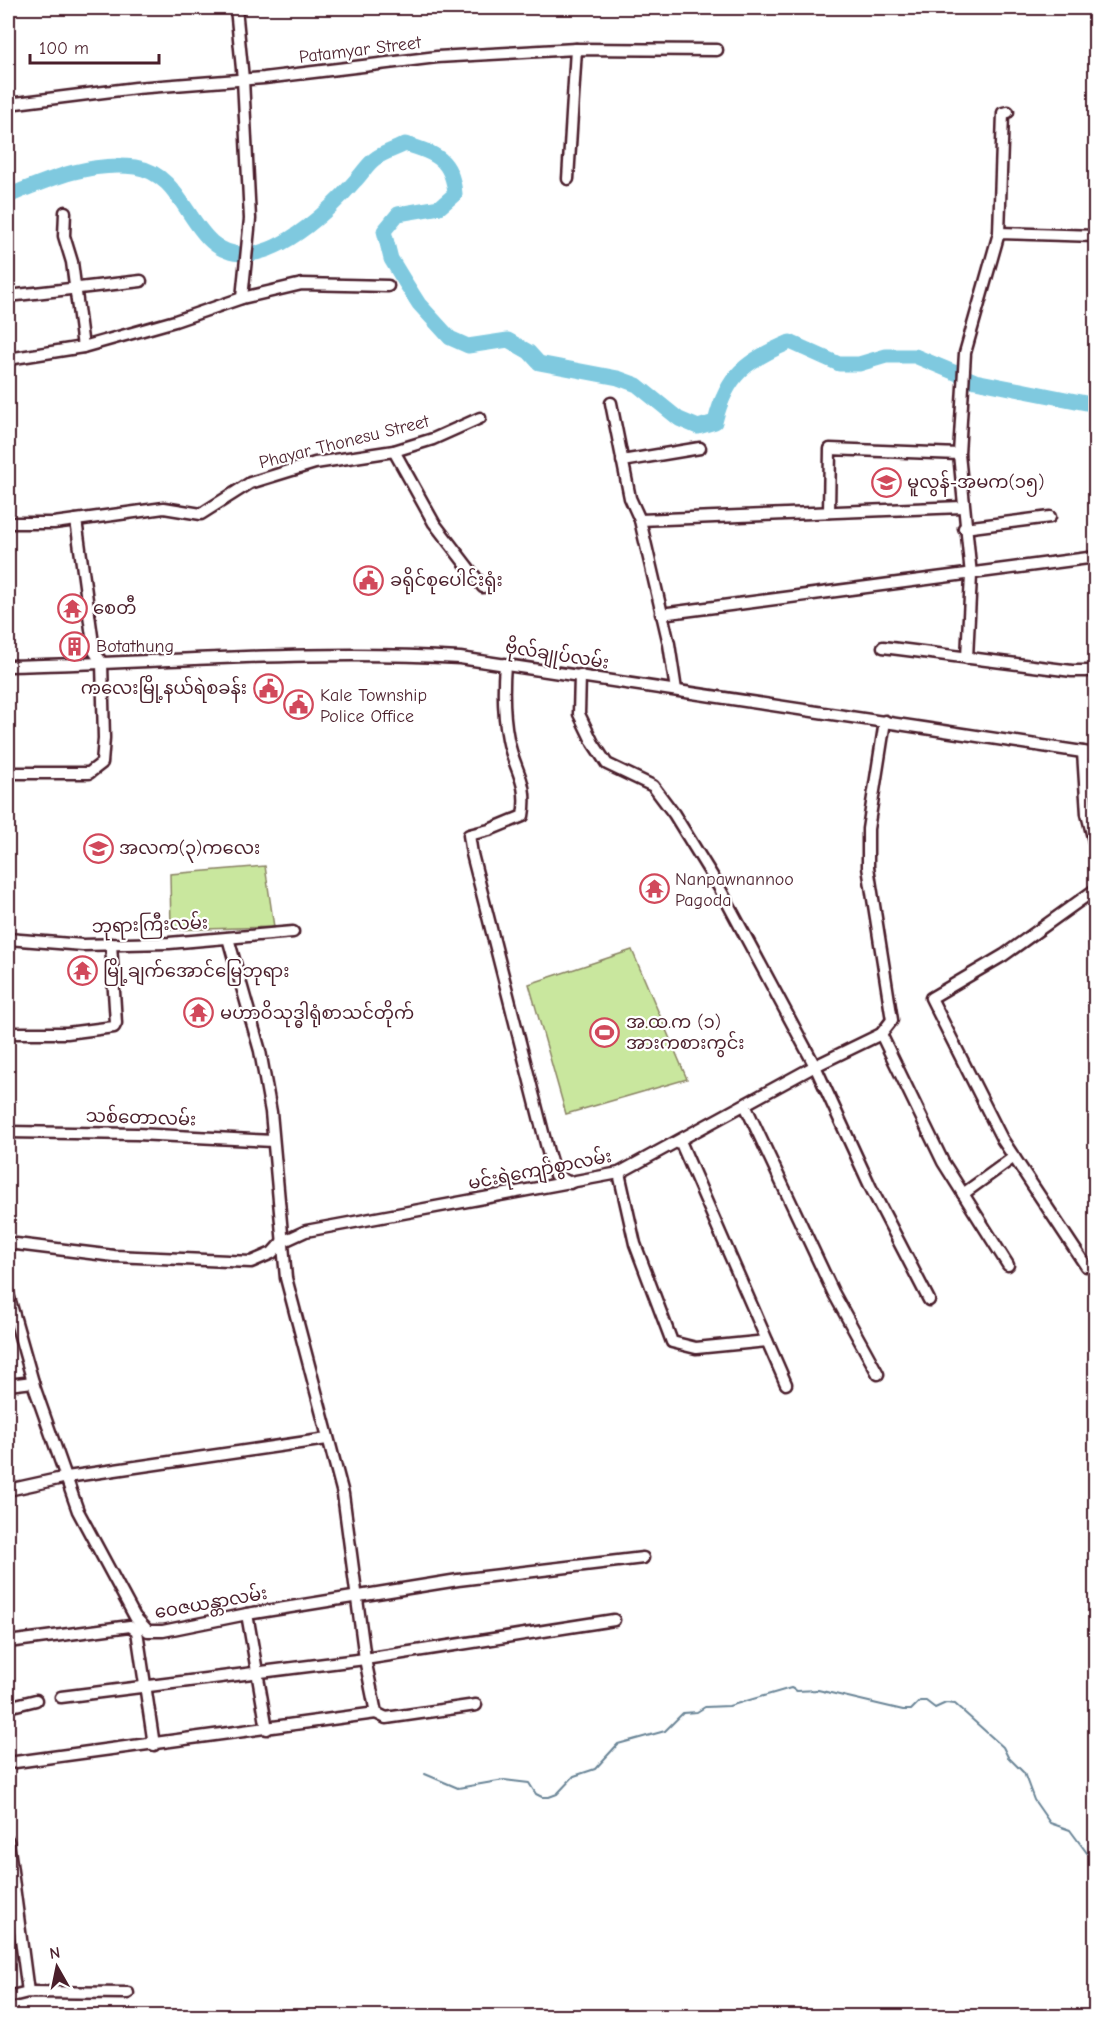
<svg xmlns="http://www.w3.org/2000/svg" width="1103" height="2024" font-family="'Comic Neue','Noto Sans Myanmar',sans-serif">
<rect width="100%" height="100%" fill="#fff"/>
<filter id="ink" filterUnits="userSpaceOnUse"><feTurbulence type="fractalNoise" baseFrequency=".0167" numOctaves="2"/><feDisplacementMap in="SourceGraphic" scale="12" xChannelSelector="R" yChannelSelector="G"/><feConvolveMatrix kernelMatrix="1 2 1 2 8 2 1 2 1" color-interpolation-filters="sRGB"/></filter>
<g filter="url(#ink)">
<g fill="#c9e79e" stroke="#8a8364" stroke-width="1.5">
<path d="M265,866L274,927L171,930L170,874Z"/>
<path d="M632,950L687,1079L566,1114L529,984Z"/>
</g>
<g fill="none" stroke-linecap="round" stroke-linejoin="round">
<path stroke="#6a8597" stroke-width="2" d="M425,1774L458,1788L504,1780L529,1783L536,1794L542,1797H549L557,1794L574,1776L595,1769L618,1744L665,1731L683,1713L697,1712L705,1707L729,1706L791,1688L797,1691L818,1690L903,1710H911L920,1701H926L935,1708L946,1703L955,1704L1003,1747L1008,1757L1024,1773L1034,1800L1050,1823L1070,1830L1087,1853L1096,1858"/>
<path stroke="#7fc9df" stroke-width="15" d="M8,196C47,180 91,161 135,167C191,175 189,258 248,254C285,252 332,208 355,181C362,174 368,163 376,158C385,152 396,149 405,144C436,153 452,159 455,194L440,207L398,214L384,231L391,259L405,282L419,304L450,338L468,346L508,340L529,352L539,363L618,378L637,385L679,419L698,427L715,422C727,374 746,361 790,342L839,364H859L886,356H915L975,381L1096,405"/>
<defs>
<g id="minor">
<path d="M236,8L243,79L250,219L242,298"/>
<path d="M8,104L136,88L264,78L437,57L576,49L717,50"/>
<path d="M568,179L576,49"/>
<path d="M65,212L64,236L72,262L83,347"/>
<path d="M999,233L1003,113L1008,112"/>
<path d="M8,296L141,281"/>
<path d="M8,359L83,347L175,321L242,298L302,284L388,286"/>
<path d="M611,403L630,498L640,520L669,644L676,690"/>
<path d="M394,451L434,523L483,587"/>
<path d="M622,461L700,448"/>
<path d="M829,512L830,449L959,454"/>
<path d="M640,520L962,507"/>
<path d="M8,523H54L164,508L201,514L250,483L315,463L394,451L433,439L480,418"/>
<path d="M964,528L1050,517"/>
<path d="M661,614L1096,557"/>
<path d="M883,647L1072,671H1096"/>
<path d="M967,658L971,575L959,454L965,353L999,233L1096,236"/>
<path d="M505,664C503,690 503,714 508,739C514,771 529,781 523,816L489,830L469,835L472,854L548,1152L555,1175L570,1183"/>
<path d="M8,666C158,663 310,649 460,658L1096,754"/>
<path d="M580,675L579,714L593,743L607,764L653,786L674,814L719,887L815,1066L871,1188L929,1300"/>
<path d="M1083,752L1087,814L1096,849"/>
<path d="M8,773H89L102,763L104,738L102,663L94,651L76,520"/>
<path d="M228,938L260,1051L271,1112L286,1278L343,1494L365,1659L376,1713L386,1718L476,1705"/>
<path d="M8,939L83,945L169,943L293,932"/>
<path d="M8,1033H67L114,1027L116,1023L111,944"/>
<path d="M881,1034L943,1162L1008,1265"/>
<path d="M745,1105L833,1292L878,1374"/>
<path d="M8,1132L137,1134L273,1141"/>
<path d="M680,1141L786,1384"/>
<path d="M619,1173L635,1244L672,1342L696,1348L767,1341"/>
<path d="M963,1194L1014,1157"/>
<path d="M8,1243L114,1256L251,1262L272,1253L282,1242L306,1231L619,1173L815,1066L881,1034L892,1020L868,867V829L885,721"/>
<path d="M1086,1266L1002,1139L931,998L1004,955L1096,889"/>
<path d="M8,1294L35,1389L78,1511L135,1617L148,1631H163L247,1614L458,1580L643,1558"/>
<path d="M8,1385L33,1382"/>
<path d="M8,1490L67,1477L327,1439"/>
<path d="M247,1614L267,1729"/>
<path d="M8,1642L130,1626L137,1631L154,1745"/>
<path d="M61,1697L365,1659L614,1620"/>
<path d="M8,1707L36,1700"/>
<path d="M8,1763L376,1713"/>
<path d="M8,1841L28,1992"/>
<path d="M8,1997L28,1992L128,1993"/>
</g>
</defs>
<use href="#minor" stroke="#4a1f2b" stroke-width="15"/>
<use href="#minor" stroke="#fff" stroke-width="10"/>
</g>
</g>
<defs>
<symbol id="school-ring" viewBox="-11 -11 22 22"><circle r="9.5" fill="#fff" stroke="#d1495b" stroke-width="1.5"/><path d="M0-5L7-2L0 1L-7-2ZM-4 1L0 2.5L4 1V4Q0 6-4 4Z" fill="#d1495b"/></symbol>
<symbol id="civic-ring" viewBox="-11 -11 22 22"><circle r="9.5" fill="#fff" stroke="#d1495b" stroke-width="1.5"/><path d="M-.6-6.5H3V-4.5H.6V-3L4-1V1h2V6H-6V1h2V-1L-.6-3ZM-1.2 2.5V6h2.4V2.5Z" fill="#d1495b"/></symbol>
<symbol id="temple-ring" viewBox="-11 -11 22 22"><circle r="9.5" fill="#fff" stroke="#d1495b" stroke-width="1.5"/><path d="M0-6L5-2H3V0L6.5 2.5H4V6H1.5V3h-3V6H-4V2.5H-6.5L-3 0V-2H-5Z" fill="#d1495b"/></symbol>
<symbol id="building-ring" viewBox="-11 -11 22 22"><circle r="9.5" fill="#fff" stroke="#d1495b" stroke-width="1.5"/><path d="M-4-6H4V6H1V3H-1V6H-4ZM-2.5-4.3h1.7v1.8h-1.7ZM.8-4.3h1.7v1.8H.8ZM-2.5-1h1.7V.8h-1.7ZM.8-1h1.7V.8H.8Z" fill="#d1495b"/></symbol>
<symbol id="stadium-ring" viewBox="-11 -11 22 22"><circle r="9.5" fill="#fff" stroke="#d1495b" stroke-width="1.5"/><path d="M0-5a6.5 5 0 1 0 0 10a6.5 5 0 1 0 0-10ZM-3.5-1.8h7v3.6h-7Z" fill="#d1495b"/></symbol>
</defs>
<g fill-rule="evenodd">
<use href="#school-ring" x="870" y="466" width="33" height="33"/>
<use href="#civic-ring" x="352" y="564" width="33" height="33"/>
<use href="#temple-ring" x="56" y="592" width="33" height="33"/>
<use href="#building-ring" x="58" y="630" width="33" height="33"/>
<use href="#civic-ring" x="252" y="672" width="33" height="33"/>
<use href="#civic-ring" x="282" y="688" width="33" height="33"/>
<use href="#school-ring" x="82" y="832" width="33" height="33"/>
<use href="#temple-ring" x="638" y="872" width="33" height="33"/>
<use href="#temple-ring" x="66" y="954" width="33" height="33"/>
<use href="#temple-ring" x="182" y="996" width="33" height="33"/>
<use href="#stadium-ring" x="588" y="1016" width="33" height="33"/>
</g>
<g text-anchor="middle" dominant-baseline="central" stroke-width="4.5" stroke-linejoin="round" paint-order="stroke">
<g font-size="18" fill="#4a1f2b" stroke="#fff">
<text transform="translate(360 50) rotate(-7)">Patamyar Street</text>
<text transform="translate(344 442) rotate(-14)">Phayar Thonesu Street</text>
<text transform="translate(557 655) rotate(9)">ဗိုလ်ချုပ်လမ်း</text>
<text transform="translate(150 925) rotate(-2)">ဘုရားကြီးလမ်း</text>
<text transform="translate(141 1118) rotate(2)">သစ်တောလမ်း</text>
<text transform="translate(540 1170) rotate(-11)">မင်းရဲကျော်စွာလမ်း</text>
<text transform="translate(211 1603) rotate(-10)">ဝေဇယန္တာလမ်း</text>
</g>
<g font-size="18" fill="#4a1f2b" stroke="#fff" text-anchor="start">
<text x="907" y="482">မူလွန်-အမက(၁၅)</text>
<text x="390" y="580">ခရိုင်စုပေါင်းရုံး</text>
<text x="93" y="608">စေတီ</text>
<text x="96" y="646">Botathung</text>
<text x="247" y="688" text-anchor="end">ကလေးမြို့နယ်ရဲစခန်း</text>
<text x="320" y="695">Kale Township<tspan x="320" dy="21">Police Office</tspan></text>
<text x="119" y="848">အလက(၃)ကလေး</text>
<text x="675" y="879">Nanpawnannoo<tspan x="675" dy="21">Pagoda</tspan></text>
<text x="103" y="971">မြို့ချက်အောင်မြေဘုရား</text>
<text x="220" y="1013">မဟာဝိသုဒ္ဓါရုံစာသင်တိုက်</text>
<text x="626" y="1022">အ.ထ.က (၁)<tspan x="626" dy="21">အားကစားကွင်း</tspan></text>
</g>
</g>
<rect width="1103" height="2024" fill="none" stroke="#fff" stroke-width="30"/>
<rect x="15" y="15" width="1073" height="1994" fill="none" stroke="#4a1f2b" stroke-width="2" filter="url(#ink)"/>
<g transform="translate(57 1967) rotate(351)" stroke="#ffffff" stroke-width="4.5" paint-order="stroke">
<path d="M0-4.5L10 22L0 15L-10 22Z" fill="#4a1f2b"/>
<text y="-9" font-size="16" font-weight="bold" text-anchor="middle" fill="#4a1f2b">N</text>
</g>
<path d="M30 54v9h129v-9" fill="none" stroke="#4a1f2b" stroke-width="3"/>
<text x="39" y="54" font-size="18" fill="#4a1f2b" stroke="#ffffff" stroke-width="4.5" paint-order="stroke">100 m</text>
</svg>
